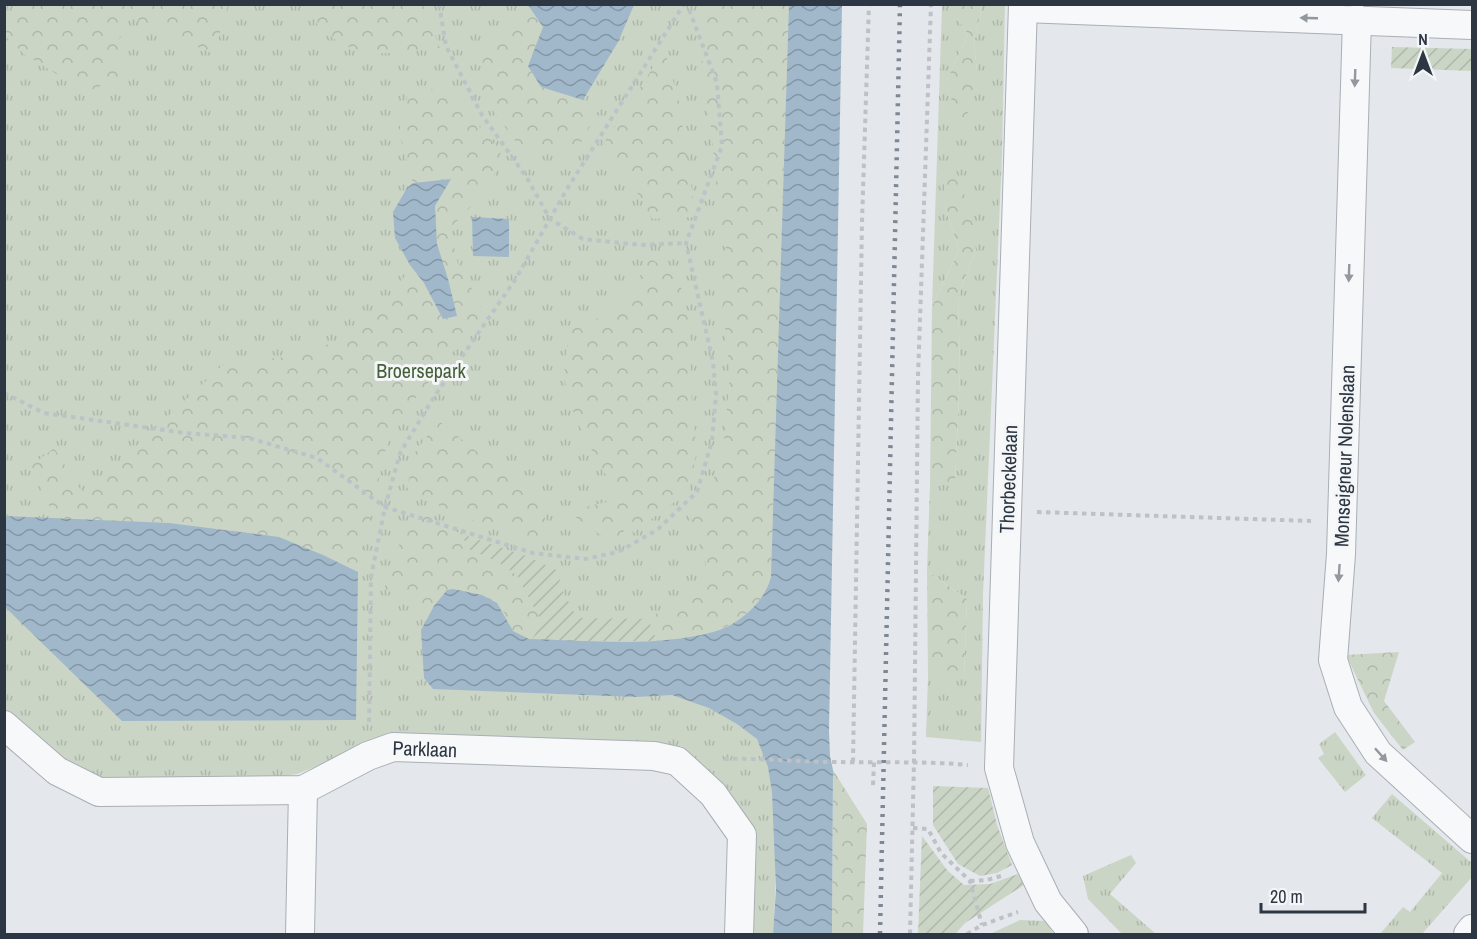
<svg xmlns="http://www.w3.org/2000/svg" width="1477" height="939" font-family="'Archivo Narrow',sans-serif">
<defs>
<pattern id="grass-tufts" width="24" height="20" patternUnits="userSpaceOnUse" patternTransform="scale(1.5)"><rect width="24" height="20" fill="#cbd5c5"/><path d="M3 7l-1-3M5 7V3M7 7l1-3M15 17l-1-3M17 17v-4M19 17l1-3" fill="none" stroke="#aeb7aa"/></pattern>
<pattern id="forest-crowns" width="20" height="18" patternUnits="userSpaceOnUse" patternTransform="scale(1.5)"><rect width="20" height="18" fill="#cbd5c5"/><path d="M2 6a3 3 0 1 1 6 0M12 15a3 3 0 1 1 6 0" fill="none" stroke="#aeb7aa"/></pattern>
<pattern id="garden-furrows" width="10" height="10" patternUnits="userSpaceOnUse" patternTransform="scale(1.5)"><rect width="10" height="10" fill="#cbd5c5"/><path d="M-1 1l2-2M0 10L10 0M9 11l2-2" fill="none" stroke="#aeb7aa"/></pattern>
<pattern id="water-waves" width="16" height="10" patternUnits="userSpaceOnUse" patternTransform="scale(1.5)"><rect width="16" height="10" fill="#a0b8ca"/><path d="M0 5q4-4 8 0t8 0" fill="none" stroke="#8396a6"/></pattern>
</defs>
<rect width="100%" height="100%" fill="#e4e7eb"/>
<g fill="url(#grass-tufts)">
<path d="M5,5H802L770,775C777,828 777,882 773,934H748L725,793L682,746L437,736L327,762L297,774L284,776L90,778L70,768L5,712Z"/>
<path d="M942,5H953L951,8L968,34L947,80L977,71L974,44L982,5H1005L1002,157L983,594L981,742L926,737L928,677H964L967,599L927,571L930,485H955L960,371L958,296L976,250L945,206L959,250L932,307Z"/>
<path d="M1335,732L1366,775L1345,792L1318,758L1324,754L1319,744Z"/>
<path d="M1392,794L1472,863V877L1422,934H1380L1403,907L1410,912L1442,873L1372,818Z"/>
<path d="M1131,855L1136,863L1110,894L1156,934H1122L1088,899L1083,876Z"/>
<path d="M1020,920L1046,921L1053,934H990Z"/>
</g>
<g fill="url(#forest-crowns)">
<path d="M27,4H228V5L214,54L150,27L119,11L121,78L86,92L24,54L5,36V29Z"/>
<path d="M953,4L982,5L974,44L977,71L974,99L959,132L947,80L968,34L950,8Z"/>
<path d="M317,5H423L440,48C408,51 372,60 343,44C333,40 325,30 317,24Z"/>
<path d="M529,5L543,27L528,66L541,87L583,100L598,111L577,150L552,148L522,150L475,86L489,42Z"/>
<path d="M705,5H789L771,577C765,602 740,622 716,631C700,638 674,638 656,641L648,619L710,578L689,513L713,481L724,441L730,374L721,290L727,255L718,206L711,127L701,75Z"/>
<path d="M661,37L679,102L696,217L652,219C637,190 628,175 600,157L602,146L654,66Z"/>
<path d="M430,89L450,92L501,152L490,187L450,228L459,269L470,282L475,301L485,312L390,430L358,572L276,537L204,526L55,518L30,467L54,448L84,495L224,364L286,357L335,342L387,310L410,265L424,283L443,319L448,279L437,244L435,206L450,179L413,183L399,132L408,93Z"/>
<path d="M943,164L954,165L972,217L976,250L958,296L960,371L955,485H930L932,307L959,250L945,206Z"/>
<path d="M649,258L678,275L690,324L692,409L697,450L689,491L633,533L632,521L613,544L567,511L620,499C600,463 575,428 566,387C562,368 567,346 571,328L601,317L633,290Z"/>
<path d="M439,421L536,500L557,544L524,536L456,515L407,488L415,452Z"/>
<path d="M412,508L461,534L469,549L496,561L517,575L542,623L529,639L513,631L504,612L454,589L447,590L432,611L384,589Z"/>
<path d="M927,571L967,599L964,678L928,677Z"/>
<path d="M1399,652L1384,701L1415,742L1403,750L1374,713L1346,655Z"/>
<path d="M833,770L867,824L863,934H832Z"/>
</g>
<g fill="url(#garden-furrows)">
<path d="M1392,47L1472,49V71L1391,68Z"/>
<path d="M461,534L526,556L561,572L559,584L577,618L648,619L657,641H531L542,623L517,575L496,561L469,549Z"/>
<path d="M933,786L988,788L997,825L1012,865L997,873L980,876L958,864L933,825Z"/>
<path d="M922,836L947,870L964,885L990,884L1018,874L1024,885L965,923L955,934H918Z"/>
</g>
<g fill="url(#water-waves)">
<path d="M528,5H634L618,42L583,100L541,87L528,66L543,27Z"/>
<path d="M789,5H842L829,731L830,756L833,770L832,934H773L776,889L772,793L768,767L757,739L737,724L709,708L672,695L636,697L433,689L424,678L421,630L434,606L447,590L453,589L482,595L497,603L513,631L529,639C589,640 654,648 713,632C738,626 765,602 771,577Z"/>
<path d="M451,179L435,206L437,244L448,279L457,316L443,319L424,283L410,265L395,238L393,212L407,188L413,183Z"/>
<path d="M472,217L509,219V257L473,256Z"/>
<path d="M4,516L169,523L279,537L323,555L358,572L356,720L122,721L5,607Z"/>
</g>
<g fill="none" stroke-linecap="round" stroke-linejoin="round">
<defs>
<g id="street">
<path d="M1023,4L999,768L1020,843L1048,902L1074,934"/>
<path d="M1023,8L1472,25"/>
<path d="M1357,19L1341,554L1333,660L1348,707L1378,753L1472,839"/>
<path id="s1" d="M4,725L57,771L99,792L303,790L368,756L393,747L654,756L677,761L713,794L742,835L739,934"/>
<path d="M300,934L303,790"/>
<path d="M1468,934L1472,929"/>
</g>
</defs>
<use href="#street" stroke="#a9afb5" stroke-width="30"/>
<g stroke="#bec2c7" stroke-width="4" stroke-dasharray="4.5 4.5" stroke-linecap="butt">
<path d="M439,4L446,46L482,115L527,178L550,219L583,239L641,245L686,243"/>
<path d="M4,11L11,4"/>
<path d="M4,393L44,413L185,433L249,438L317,458L385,507L533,553L585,559L618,552L657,530L697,492L712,441L716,395L713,362L686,243L722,146L717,83L687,4"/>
<path d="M1037,512L1311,521"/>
<path d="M369,722L371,577L385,507L400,453L434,397L515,280L567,189L684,4"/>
<path d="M724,759C762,758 800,762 839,762C882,763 925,761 968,765"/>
<path d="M853,762L862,222L869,4"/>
<path d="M873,785L874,762"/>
<path d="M913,828L928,829L941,853L970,881L982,925"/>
<path d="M970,881L987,880L1001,876"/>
<path d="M910,934L914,761L918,376L931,4"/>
<path d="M967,934L982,925L1018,912"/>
</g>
<use href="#street" stroke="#f7f8fa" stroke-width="28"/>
<path stroke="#7e8895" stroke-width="4.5" stroke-dasharray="3 6" stroke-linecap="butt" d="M880,934L900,4"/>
</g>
<defs><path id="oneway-solid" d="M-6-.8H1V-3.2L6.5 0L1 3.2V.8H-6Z" transform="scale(1.5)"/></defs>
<g fill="#92989e">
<use href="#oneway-solid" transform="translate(1309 18) rotate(-178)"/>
<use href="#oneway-solid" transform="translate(1355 78) rotate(92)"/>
<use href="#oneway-solid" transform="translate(1349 273) rotate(92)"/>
<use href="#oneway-solid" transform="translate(1339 573) rotate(94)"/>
<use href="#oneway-solid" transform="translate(1381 755) rotate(48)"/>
</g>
<g text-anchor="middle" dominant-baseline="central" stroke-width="6" stroke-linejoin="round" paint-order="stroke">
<g font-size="20" fill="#445f39" stroke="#f4f6f8">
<text x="421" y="370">Broersepark</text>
</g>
<g font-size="20" fill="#2c3743" stroke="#f4f6f8">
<text transform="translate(1344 456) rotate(-88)">Monseigneur Nolenslaan</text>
<text transform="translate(1008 479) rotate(-88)">Thorbeckelaan</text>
<text stroke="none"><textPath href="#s1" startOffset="453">Parklaan</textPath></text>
</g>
</g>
<rect width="1477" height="939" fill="none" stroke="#2c3743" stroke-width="12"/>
<g transform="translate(1423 54)" stroke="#f4f6f8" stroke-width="4.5" paint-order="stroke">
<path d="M0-4.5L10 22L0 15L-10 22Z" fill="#2c3743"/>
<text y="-9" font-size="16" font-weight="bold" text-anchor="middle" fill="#2c3743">N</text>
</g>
<path d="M1261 903v9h104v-9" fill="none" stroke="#2c3743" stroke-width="3"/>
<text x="1270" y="903" font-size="18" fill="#2c3743" stroke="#f4f6f8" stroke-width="4.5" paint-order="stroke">20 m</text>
</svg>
